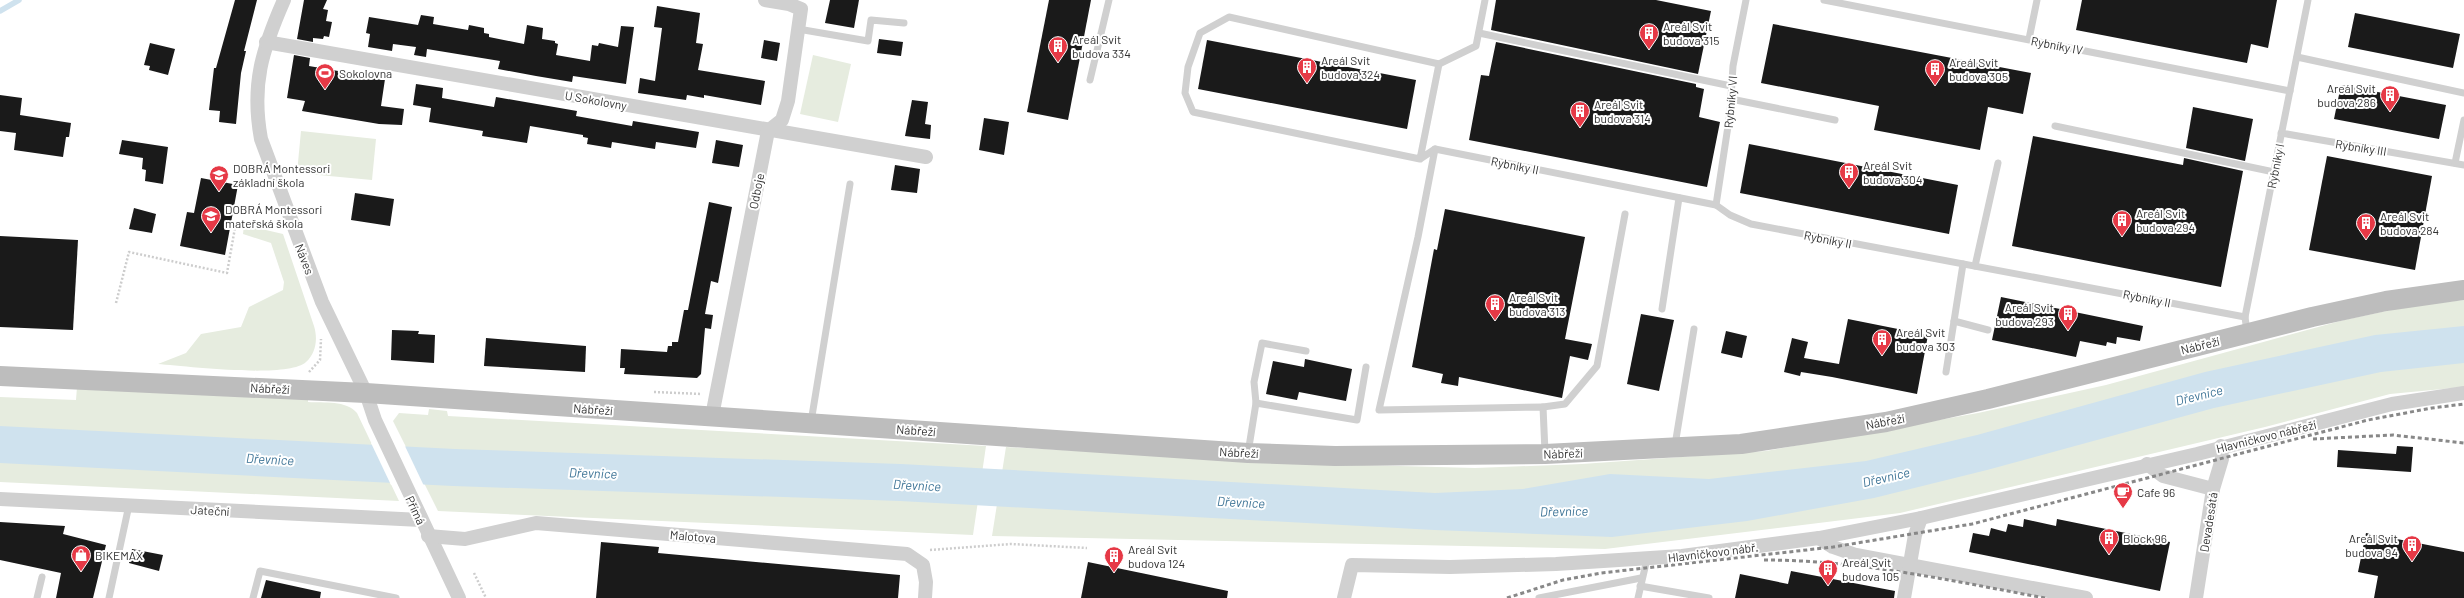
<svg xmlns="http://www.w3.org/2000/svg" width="2464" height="598" font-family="Barlow,sans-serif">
<rect width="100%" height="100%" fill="#fff"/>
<g fill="#e6ecdf">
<path d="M813,55L851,64L838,122L800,114Z"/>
<path d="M301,131L376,139L372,180L297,173Z"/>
<path d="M244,225L283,234L314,326C318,339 316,353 306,362C288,379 185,366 158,364L186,353L201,334L241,327L249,307L283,290L284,282L271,243L243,234Z"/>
<path d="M2464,300V387L2390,394L2265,427L1900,513L1605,549L992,536L1006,447L1324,464L1475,468L1582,464L1766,451L1978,413L2106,385L2344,320L2410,306Z"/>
<path d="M77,387L308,397V402C324,403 346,400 357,413L399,501L0,482V397L76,400Z"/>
<path d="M429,409L447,411L448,416L986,446L973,535L438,511L393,421L399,413L428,415Z"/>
</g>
<path fill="#cfe2ee" d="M2464,326V363L2381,372L2214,408L1987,470L1874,498L1747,521L1612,537L1434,530L900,501L453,486L0,463V426L455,449L901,464L1435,493L1523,489L1610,474L1709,479L1866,461L1977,435L2205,372L2375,335Z"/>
<path fill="#fff" d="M371,443L404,444L424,486L391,485Z"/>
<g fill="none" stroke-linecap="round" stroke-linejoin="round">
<path stroke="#cfe2ee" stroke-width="5.5" d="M0,11L19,0"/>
</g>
<g fill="#1a1a1a">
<path d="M235,0H257L244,51H246L241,73L236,124L219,122L220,111L209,110L214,68H216Z"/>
<path d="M304,0H327L323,9L328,10L326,21L332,22L329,37L324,36L323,39L313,38V42L297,39Z"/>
<path d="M830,0H859L854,28L825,23Z"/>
<path d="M1049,0H1091L1068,120L1027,112Z"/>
<path d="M1496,0H1656L1711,11L1698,74L1491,30Z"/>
<path d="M2082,0H2277L2268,48L2251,44L2247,63L2076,30Z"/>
<path d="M657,6L700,13L696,43L703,44L698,70L765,81L761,105L704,95V98L687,95L686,100L638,93L640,78L655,81L662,28L654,27Z"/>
<path d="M2355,13L2460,34L2453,68L2348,47Z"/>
<path d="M421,15L434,17L433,24L468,30L469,25L484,28V33L489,34V37L524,44L527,25L543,28L542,39L555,41V43L558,44L556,55L590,61L592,45L598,46L599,43L618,47L621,26L634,27L626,84L573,76L572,82L536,76L498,69L500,61L427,49L426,57L414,55L416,47L393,44L392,51L368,47L370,34L366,33L369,17L418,25Z"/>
<path d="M1773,24L2031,73L2023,114L1988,107L1980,150L1874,130L1879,106L1761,83Z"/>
<path d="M879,39L903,42L901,56L877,53Z"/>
<path d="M764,40L780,43L777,61L761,58Z"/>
<path d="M1207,40L1416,80L1407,129L1198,89Z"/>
<path d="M1496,42L1696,84V87L1704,89L1699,117L1720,122L1707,187L1469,140L1481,75L1489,76Z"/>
<path d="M150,43L175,49L168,75L149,70L150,66L144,65Z"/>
<path d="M294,55L310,58L309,66L385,79L381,106L404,109L402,125L379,124L302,111L305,101L287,98Z"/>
<path d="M416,84L443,88L442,98L494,107L496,97L577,111L576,116L632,126L633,121L699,132L696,148L656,142L655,149L612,142L611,148L587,144L588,138L583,137V135L530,126L527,143L482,136L483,131L429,122L431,108L413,105Z"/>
<path d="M2341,85L2446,105L2439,139L2334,119Z"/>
<path d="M0,95L22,98L20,115L71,123L69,137H66L63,157L14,150L16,133L0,131Z"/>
<path d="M912,100L928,102L925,124L931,125L930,139L905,136Z"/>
<path d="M2193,107L2253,119L2245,161L2186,148Z"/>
<path d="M984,118L1009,122L1004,155L979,150Z"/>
<path d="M2033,136L2183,165L2184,158L2243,171L2221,287L2012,246Z"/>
<path d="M122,140L168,147L163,184L145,181L146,170L142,169L143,158L119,154Z"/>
<path d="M716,140L743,145L739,167L712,163Z"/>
<path d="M1749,144L1958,185L1949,234L1740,193Z"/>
<path d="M2327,156L2432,176L2415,270L2309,250Z"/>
<path d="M895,165L920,169L917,193L891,190Z"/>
<path d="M201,178L238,185L225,255L180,246L187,212L194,213Z"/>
<path d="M355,193L394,199L390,226L351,220Z"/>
<path d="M709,202L732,207L718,283L711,281L705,314L713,315L711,329L705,328L701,374L697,378L624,374L625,368H620L621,349L667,352L668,346H672V342H678L684,310H688Z"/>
<path d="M134,208L156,214L152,233L129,229Z"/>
<path d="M1445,209L1585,237L1565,339L1592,344L1588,360L1570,356L1562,398L1459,377L1458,386L1441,383L1443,374L1412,367L1434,249L1437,250Z"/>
<path d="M0,236L78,240L73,330L0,327Z"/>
<path d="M2001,297L2143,326L2140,341L2117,337L2116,344L2107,342L2106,346L2080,341L2076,357L1992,340Z"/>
<path d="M1641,314L1674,320L1659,391L1627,384Z"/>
<path d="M1848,319L1928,335L1917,394L1832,377L1801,372L1800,376L1784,372L1792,338L1808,342L1804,358L1839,364Z"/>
<path d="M392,330L419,331L418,334L435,335L434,363L391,360Z"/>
<path d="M1726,331L1747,336L1742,358L1721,353Z"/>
<path d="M486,338L586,346L585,372L484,366Z"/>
<path d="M1305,359L1352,369L1346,401L1299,392L1297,400L1266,394L1273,361L1304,367Z"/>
<path d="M2397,446L2413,447L2411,472L2337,467L2338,450L2396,454Z"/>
<path d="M2024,519L2056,526L2057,519L2170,542L2160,591L1969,552L1973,533L1989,536L1991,528L2006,532L2008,524L2023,527Z"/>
<path d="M0,522L65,526L63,534L106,545L93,598H56L61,573L0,560Z"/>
<path d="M2366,533L2464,552V598H2374L2378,576L2358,572Z"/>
<path d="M601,542L659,547L658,553L900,575L898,598H596Z"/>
<path d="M132,549L163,555L159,571L129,563Z"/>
<path d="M1088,562L1228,591L1227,598H1081Z"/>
<path d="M1791,571L1895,591L1894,598H1735L1740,574L1788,584Z"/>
<path d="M266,580L321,592L320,598H261Z"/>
</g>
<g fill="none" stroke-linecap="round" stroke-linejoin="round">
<g stroke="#cdcdcd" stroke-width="2.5" stroke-dasharray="2 2" stroke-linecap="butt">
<path d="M116,303L129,252L227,273L236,222"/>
<path d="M309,372L320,360L321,339"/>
<path d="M654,392L701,394"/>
<path d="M930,550L1011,544L1087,548"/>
<path d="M474,573L486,598"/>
</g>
<g stroke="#d0d0d0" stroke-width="7">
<path d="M1824,0L2290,91"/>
<path d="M798,29L868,41L871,20L904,23"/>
<path d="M1479,33L1731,86"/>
<path d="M2029,39L2037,0"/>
<path d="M2297,57L2464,93"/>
<path d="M1439,64L1476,46L1485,0"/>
<path d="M1090,80L1109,0"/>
<path d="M1731,99L1835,120"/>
<path d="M2055,126L2274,172"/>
<path d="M2281,133L2464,165"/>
<path d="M1435,149L1418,237L1379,410L1543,407L1545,452"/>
<path d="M1420,159L1439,64L1229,17L1200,33L1188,67L1185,93L1193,112L1420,159L1435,149L1716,205L1730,215L1751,224L2245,317"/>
<path d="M2455,163L2464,120"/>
<path d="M1716,205L1730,113L1733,66L1746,0"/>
<path d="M1975,266L1998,163"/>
<path d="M1662,309L1679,198"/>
<path d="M1954,321L1988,330"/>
<path d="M2247,332L2245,317L2308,0"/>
<path d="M1946,372L1963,264"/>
<path d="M1256,403L1254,382L1262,343L1306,351"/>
<path d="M1543,407L1565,404L1597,366L1625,214"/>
<path d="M811,422L850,184"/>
<path d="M1675,445L1694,329"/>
<path d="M1248,453L1256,403L1357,420L1366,367"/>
<path d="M1640,586L1709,598"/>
<path d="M37,598L42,577"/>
<path d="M109,598L129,505"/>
<path d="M253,598L260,571L396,598"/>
<path d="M1539,598L1641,578"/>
<path d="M1638,598L1647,559"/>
</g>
<g stroke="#d0d0d0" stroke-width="14">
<path d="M284,0C262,50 251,85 261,139L322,302L366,393L375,420L459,598"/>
<path d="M266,42L926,157"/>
<path d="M712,416L768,131L782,120L788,101L801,9L789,4L765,0"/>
<path d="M2147,464L2163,476L2213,489"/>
<path d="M0,499L421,520"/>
<path d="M428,536L465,539L536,523L907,554L923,565L926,582L925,598"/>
<path d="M1819,538L1833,547L1856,555L2086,598"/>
<path d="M1344,598L1352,565L1450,567L1556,564L1682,556L1819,538L1921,518L2197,454L2392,404L2464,393"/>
<path d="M1904,598L1915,535L1921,518"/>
<path d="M2196,598L2213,489L2222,459L2221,446"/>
</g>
<path stroke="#bdbdbd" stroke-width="20" d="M0,376L366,393L1248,453L1335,456L1545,454L1741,444L1886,422L1988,399L2312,317L2386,301L2464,290"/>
<g stroke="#888" stroke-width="3" stroke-dasharray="4 3" stroke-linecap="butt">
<path d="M2313,439L2393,435L2464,443"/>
<path d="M1764,560C1859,560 1952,581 2045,598"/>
<path d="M1507,598L1563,580L1601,573L1833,547L1972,524L2368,420L2432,408L2464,404"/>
</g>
</g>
<defs>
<symbol id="building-pin" viewBox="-11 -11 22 30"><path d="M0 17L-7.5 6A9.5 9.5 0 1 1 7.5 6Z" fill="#e63946" stroke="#fff"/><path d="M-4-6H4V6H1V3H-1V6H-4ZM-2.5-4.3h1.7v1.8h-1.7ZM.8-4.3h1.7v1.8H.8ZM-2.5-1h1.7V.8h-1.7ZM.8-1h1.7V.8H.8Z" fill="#fff"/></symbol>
<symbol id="stadium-pin" viewBox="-11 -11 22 30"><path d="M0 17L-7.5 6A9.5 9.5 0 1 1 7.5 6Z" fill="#e63946" stroke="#fff"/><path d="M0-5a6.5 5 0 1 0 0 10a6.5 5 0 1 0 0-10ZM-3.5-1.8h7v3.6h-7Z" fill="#fff"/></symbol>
<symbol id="school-pin" viewBox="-11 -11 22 30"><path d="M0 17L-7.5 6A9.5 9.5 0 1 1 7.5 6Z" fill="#e63946" stroke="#fff"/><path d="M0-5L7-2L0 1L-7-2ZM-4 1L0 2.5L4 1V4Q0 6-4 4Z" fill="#fff"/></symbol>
<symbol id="cafe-pin" viewBox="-11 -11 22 30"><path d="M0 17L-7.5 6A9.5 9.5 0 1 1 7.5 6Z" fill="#e63946" stroke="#fff"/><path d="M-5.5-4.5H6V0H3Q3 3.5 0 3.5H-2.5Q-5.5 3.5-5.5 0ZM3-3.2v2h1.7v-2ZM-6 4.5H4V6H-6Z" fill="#fff"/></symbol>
<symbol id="shop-pin" viewBox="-11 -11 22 30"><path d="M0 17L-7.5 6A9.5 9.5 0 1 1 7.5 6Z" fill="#e63946" stroke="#fff"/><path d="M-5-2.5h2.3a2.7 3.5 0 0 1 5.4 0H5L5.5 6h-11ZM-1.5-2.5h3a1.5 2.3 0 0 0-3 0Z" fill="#fff"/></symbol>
</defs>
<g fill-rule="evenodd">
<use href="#building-pin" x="1638" y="22" width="22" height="30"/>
<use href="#building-pin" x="1047" y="35" width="22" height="30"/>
<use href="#building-pin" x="1296" y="56" width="22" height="30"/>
<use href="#building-pin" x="1924" y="58" width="22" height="30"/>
<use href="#stadium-pin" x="314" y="62" width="22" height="30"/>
<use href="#building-pin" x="2379" y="84" width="22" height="30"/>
<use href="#building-pin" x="1569" y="100" width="22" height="30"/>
<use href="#building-pin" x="1838" y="161" width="22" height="30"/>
<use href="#school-pin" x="208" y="164" width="22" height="30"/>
<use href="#school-pin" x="200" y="205" width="22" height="30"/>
<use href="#building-pin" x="2111" y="209" width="22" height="30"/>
<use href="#building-pin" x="2355" y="212" width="22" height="30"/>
<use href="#building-pin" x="1484" y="293" width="22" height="30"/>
<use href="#building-pin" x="2057" y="303" width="22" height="30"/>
<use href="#building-pin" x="1871" y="328" width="22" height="30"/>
<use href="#cafe-pin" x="2112" y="481" width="22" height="30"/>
<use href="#building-pin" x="2098" y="527" width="22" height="30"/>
<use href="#building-pin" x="2401" y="534" width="22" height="30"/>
<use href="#shop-pin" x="70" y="544" width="22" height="30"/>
<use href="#building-pin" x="1103" y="545" width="22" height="30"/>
<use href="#building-pin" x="1817" y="558" width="22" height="30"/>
</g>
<g text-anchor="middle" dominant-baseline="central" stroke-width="4" stroke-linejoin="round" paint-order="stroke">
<g font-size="12" fill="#333" stroke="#fff" text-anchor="start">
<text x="1663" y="26">Areál Svit<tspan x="1663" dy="14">budova 315</tspan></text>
<text x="1072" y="39">Areál Svit<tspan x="1072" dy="14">budova 334</tspan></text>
<text x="1321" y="60">Areál Svit<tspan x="1321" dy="14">budova 324</tspan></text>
<text x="1949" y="62">Areál Svit<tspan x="1949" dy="14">budova 305</tspan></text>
<text x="339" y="73">Sokolovna</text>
<text x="2376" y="88" text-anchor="end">Areál Svit<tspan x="2376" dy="14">budova 286</tspan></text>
<text x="1594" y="104">Areál Svit<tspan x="1594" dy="14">budova 314</tspan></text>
<text x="1863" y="165">Areál Svit<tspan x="1863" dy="14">budova 304</tspan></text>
<text x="233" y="168">DOBRÁ Montessori<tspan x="233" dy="14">základní škola</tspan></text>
<text x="225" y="209">DOBRÁ Montessori<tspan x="225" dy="14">mateřská škola</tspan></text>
<text x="2136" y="213">Areál Svit<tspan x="2136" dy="14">budova 294</tspan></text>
<text x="2380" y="216">Areál Svit<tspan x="2380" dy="14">budova 284</tspan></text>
<text x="1509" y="297">Areál Svit<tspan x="1509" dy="14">budova 313</tspan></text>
<text x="2054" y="307" text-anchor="end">Areál Svit<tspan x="2054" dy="14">budova 293</tspan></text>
<text x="1896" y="332">Areál Svit<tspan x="1896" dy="14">budova 303</tspan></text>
<text x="2137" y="492">Cafe 96</text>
<text x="2123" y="538">Block 96</text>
<text x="2398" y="538" text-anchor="end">Areál Svit<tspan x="2398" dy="14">budova 94</tspan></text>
<text x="1128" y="549">Areál Svit<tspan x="1128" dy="14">budova 124</tspan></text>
<text x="95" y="555">BIKEMAX</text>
<text x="1842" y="562">Areál Svit<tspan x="1842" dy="14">budova 105</tspan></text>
</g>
<g font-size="12" fill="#333" stroke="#fff">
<text transform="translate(2057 45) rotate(11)">Rybníky IV</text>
<text transform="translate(596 100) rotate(10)">U Sokolovny</text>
<text transform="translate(1730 102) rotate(-85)">Rybníky VI</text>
<text transform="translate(2361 147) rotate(9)">Rybníky III</text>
<text transform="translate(1515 165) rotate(11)">Rybníky II</text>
<text transform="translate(2275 166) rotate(-79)">Rybníky I</text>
<text transform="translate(756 191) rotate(-79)">Odboje</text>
<text transform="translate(1828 239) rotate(11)">Rybníky II</text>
<text transform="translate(305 259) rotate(69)">Náves</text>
<text transform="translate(2147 298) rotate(11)">Rybníky II</text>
<text transform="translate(2200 345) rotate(-14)">Nábřeží</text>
<text transform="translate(270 388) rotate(3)">Nábřeží</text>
<text transform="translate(593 409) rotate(4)">Nábřeží</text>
<text transform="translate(1885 421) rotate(-11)">Nábřeží</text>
<text transform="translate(916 430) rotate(4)">Nábřeží</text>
<text transform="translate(2266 436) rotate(-14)">Hlavničkovo nábřeží</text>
<text transform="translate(1239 452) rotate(3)">Nábřeží</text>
<text transform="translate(1563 453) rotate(-2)">Nábřeží</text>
<text transform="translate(210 510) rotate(3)">Jateční</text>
<text transform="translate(416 510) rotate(65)">Přímá</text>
<text transform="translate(2208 522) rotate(-81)">Devadesátá</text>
<text transform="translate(693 536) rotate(5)">Malotova</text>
<text transform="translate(1713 552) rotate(-7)">Hlavničkovo nábř.</text>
</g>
<g font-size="13" font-style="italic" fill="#3f7597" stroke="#fff">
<text transform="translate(2199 395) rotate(-14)">Dřevnice</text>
<text transform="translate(270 459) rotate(3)">Dřevnice</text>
<text transform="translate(593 473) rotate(2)">Dřevnice</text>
<text transform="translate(1886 477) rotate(-13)">Dřevnice</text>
<text transform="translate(917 485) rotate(3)">Dřevnice</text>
<text transform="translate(1241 502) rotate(3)">Dřevnice</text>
<text transform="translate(1564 511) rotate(-1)">Dřevnice</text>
</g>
</g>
</svg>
